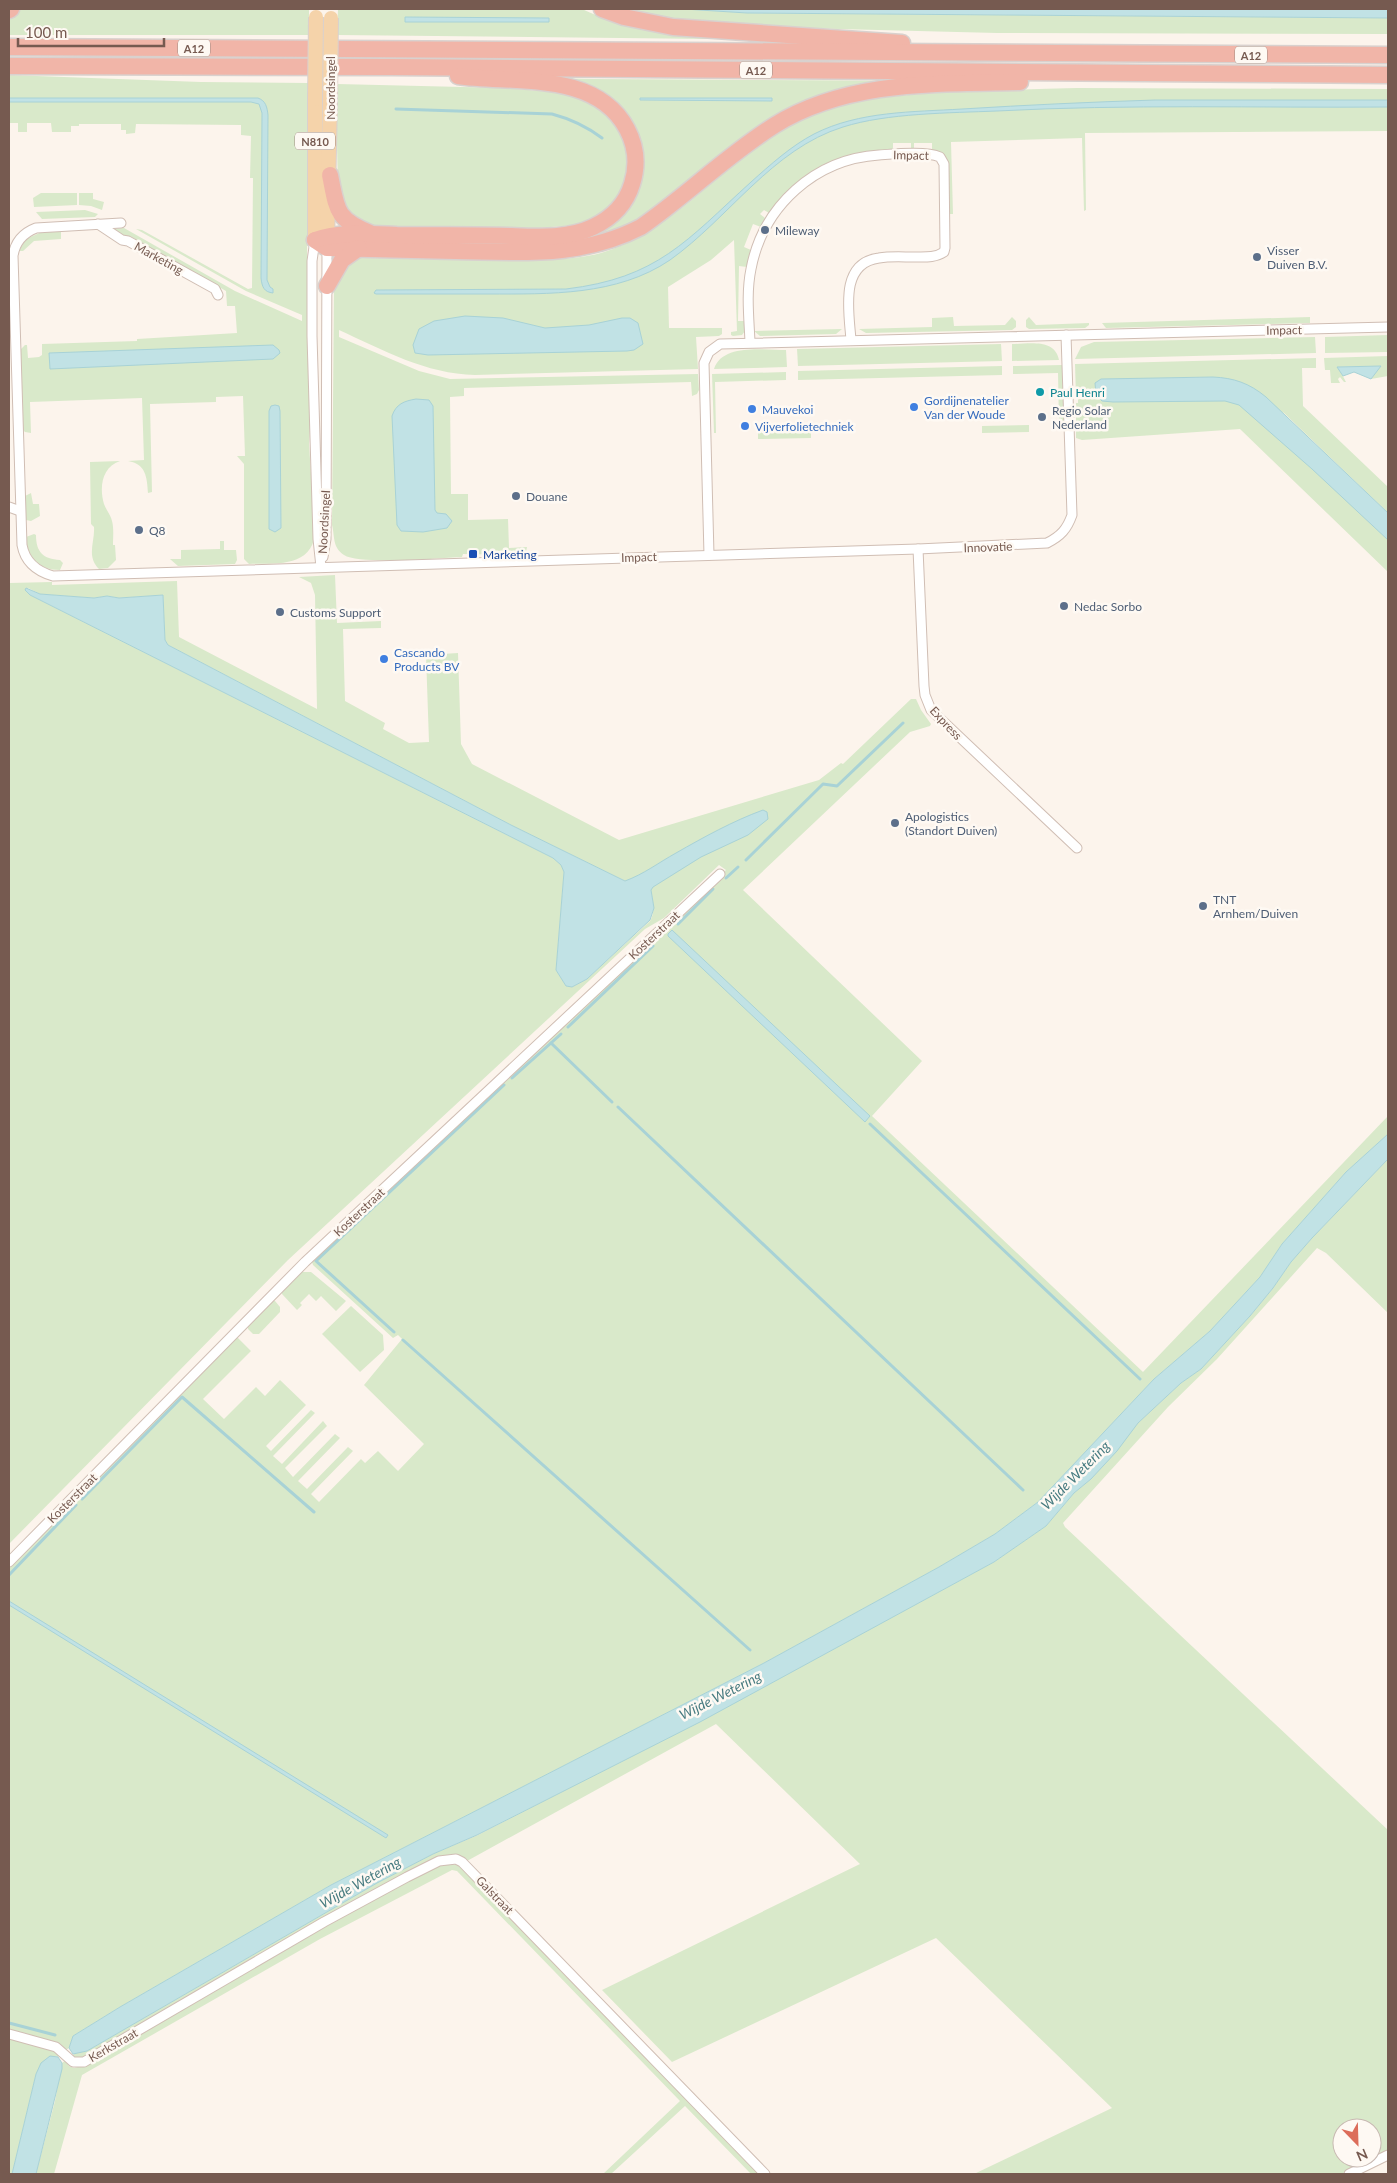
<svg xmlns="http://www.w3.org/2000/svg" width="1397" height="2183" font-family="Lato,sans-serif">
<rect width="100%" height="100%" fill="#fcf4ec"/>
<g fill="#d9e9ca" fill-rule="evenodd">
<path d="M22,9H309V35H9V14Z"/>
<path d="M338,9H582C623,29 666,34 710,37V39L337,35Z"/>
<path d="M618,9H684L747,13L1388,18V34L997,33L799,28L667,20Z"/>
<path d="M9,75L201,82L308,83L307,253L311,406L309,444L315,534C311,568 275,563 249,564L244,559V464L237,456H245L243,396L216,397V402L150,404L152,492L148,493C147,477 146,464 128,461L144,460L142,398L30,402L31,433L25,432L22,429L20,350L25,345H27L28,358L39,357L42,355V344L137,341V339L237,333L235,306H227L226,291L130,236L123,237L110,229L124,228L235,291L302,321V315L246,291L136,229L142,230L248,289L252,288L253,178H250L251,136L241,135V125L136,124L135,133L126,134V130H121V124H79V126H71V132H52L51,123H27V132H18V123H9Z"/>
<path d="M545,78L594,79L947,81L823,100L649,216L602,237L562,239L630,202V125Z"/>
<path d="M337,84L505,88L563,93L590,103L612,120L620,130L627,152L628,175L620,195L606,211L587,222L576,225L526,229L373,227L349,217L338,189L336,99Z"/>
<path d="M1077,88L1388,89V131L1085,133L1086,210L1084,211L1082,138L951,142L953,214H949L947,159L941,153L932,151V143H914V151H911V143H893V151C839,150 802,172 769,213L764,210L760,214L765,218L761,227L753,224L744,247L751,250L747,267L739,266L738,321H745V331L742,335L733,336L731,335V332L737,331L734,240L711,260L668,287L669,328H722V334L719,336L696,337L698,369L475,375C426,374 383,350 339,330V337L419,371L450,379L698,374L699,390L697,394L692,396L691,382L464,388V396L450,397L451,494H468V520L508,519L509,548L527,547L526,552L521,555L463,554L462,557C440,558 359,565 344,555C332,547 335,536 332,525L334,285L337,278L354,258C402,258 449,259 497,259C531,259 567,262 601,253C664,235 715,175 769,138C825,99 892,95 957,92C997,90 1037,89 1077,88Z"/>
<path d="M41,193H77V205L34,207L33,198Z"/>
<path d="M79,193H93V199L104,202L102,210L91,206L79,205Z"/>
<path d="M85,210L98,214L95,217L42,219L36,212Z"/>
<path d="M44,231H61V239L34,241L23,251H19L26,239Z"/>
<path d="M953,317L954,326L1005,325L1012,317L1016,321V327L1012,330L866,333L859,329L932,327V318Z"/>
<path d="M1029,317L1036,325L1089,323V325L1085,328L1029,329L1026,327V320Z"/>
<path d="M1310,317V323L1106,328L1102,323Z"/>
<path d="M842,329L836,334L760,336L754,331Z"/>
<path d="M1388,335V352L1325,353V337Z"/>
<path d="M1315,337L1316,353L1075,359L1081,347L1094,342Z"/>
<path d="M1001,344L1002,361L798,366L797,349Z"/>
<path d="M1012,344C1028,344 1055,338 1059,360L1012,361Z"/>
<path d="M786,350L787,367L714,369C722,343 765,350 786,350Z"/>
<path d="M1388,356V376L1371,379L1380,366L1338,367L1346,382H1344L1340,377L1338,379L1340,383H1331L1330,370H1325L1324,358Z"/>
<path d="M1316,358V368H1302L1303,406L1388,487V513L1284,413L1211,377H1186L1225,399L1245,406L1388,536V572L1240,429L1082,440L1076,438V403H1078V397H1076L1075,364Z"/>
<path d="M1062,365L1064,421L1059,424L1058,373L1013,374V366Z"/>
<path d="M1002,366V375L798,380V371Z"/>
<path d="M786,372V380L715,382L716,433H714L712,374Z"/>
<path d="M1029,425V432L982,433V426Z"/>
<path d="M811,431V438L758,439V432Z"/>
<path d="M120,461C102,467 99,487 104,504C106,510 111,515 112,521C114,528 113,538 113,545H115L116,560L108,568L99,569C86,556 95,542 94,527L91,524L90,462Z"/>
<path d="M31,493L33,504H39L40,516L31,521L26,520L25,496Z"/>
<path d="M34,534L36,535C36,552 43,559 60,560L63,563L60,570C39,570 27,557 26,537Z"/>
<path d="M220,541H224V550H236L237,560L235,564L178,566L170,559H181V550L220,549Z"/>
<path d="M335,575L337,623L381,621V628L343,629L345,701L385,723L383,729L409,743L429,742L426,655L458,653L461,744L472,764L619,840L819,780L841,763L843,764L911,699H916L921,710L931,724L930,726L910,732L743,890L922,1061L872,1116L1143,1372L1388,1116V1134L1346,1172L1282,1244L1260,1277L1210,1331L1154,1379L1038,1502L995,1534L939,1567L764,1663L331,1885L120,2007L73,2036L69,2048L66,2050L52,2041L9,2029V1565L232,1338H238L251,1351L203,1399L224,1419L256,1387L265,1396L280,1380L306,1405L266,1446L271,1451L311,1410L315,1413L273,1456L282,1464L323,1421L327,1426L285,1468L293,1477L335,1434L340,1438L298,1481L307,1489L348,1447L353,1451L311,1494L319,1502L361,1459L365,1463L378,1451L398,1471L424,1444L364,1385L402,1339L398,1335L393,1338L313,1265L311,1259L726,870L719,865L664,918L645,929L288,1260L9,1544V583L52,582V585L177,581L179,637L317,709L315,595L311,583L299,577ZM28,588L40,594L94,598L107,596L119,598L163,595L165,640L168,645L511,825L625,881L649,887C653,898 656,910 650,921L587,979L572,987L566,986L556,970L564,872L561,865L553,858L30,595Z"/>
<path d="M1388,1159V1313L1326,1253L1317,1248L1217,1359L1168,1407L1063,1523L1065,1527L1388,1830V2151L1341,2174H974L1112,2108L936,1938L672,2062L602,1990L860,1864L716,1724L467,1861L457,1854L441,1856L394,1879L87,2057L75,2058L72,2056L75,2053L87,2051L377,1883L433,1854L478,1835L701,1720L994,1562L1046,1526L1074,1493L1091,1479L1138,1423L1181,1383L1201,1369L1250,1316L1273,1288L1291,1262L1312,1238ZM1342,2128H1372V2158H1342Z"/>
<path d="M300,1272H311L346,1301L336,1311L321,1296L316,1301L309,1294L300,1303L302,1305L297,1310L282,1294V1290Z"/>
<path d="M270,1301H275L280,1307V1312L259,1334H253L248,1329V1324Z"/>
<path d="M351,1306L383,1335L384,1350L360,1372L322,1334Z"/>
<path d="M448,1863L460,1866L469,1875L760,2174H751L685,2106L611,2174H603L680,2101L457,1871L452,1870L320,1939L82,2075L54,2174H36L55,2101L62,2063L66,2060L69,2066L74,2068L92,2063L356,1909L428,1870Z"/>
<path d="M9,2037L47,2047L60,2055L58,2057L54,2056L36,2074L12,2174H9Z"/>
</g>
<g fill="#c1e2e5" stroke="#a8d2d6">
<path d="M684,9H1388V18L747,13Z"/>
<path d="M405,17L549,18V22H405Z"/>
<path d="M9,98H258C266,101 267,107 268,115L267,280L270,287L273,289V293C264,292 262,287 261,278L262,113L259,104L251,102H9Z"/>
<path d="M640,98H772V101L640,100Z"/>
<path d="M1155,100H1388V107C1258,108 1127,104 997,111C950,113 887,113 843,127C772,149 729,218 670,260C617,296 549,294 488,294C451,294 413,294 376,294L374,293L376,290L566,289C658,278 686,241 751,182C770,165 791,146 814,134C859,111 913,112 962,109C1027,105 1091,102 1155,100Z"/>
<path d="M465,316L503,318L545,328L589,325L622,318H630L638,323L643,344L634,350L627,351L428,355L415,353L413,345L419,329L434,321Z"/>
<path d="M273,345L279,350L280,353L273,359L50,369L49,353Z"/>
<path d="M1381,366L1371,379L1354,372L1343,376L1337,367Z"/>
<path d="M1213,377C1234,378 1249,383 1266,397L1388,513V540L1312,469L1239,405L1225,401L1113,402L1102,401L1096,395L1095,383L1101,379Z"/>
<path d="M416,399L429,400L433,406L435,510L437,513L446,514L452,521L447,528L423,532L401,531L397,525L392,416C396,404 404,401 416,399Z"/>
<path d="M275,405L279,406L280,411L281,528L275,532L269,529V411L271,406Z"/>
<path d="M26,588L40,594L94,598L107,596L119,598L163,595L165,640L168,645L511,825L625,881C644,874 658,863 676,853C704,837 733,821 763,810L767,812L768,819L748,835L701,857L653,887L651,890L654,908L650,920L587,979L572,987L566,986L556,970L564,872L561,865L553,858L30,595L25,590Z"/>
<path d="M672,930L870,1116L865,1122L668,936V934Z"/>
<path d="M1388,1134V1159L1312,1238L1291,1262L1273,1288L1250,1316L1201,1369L1181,1383L1138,1423L1117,1451L1091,1479L1074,1493L1046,1526L994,1562L700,1722L477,1835L433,1854L377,1883L87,2051L73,2054L69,2048L73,2036L120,2007L331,1885L764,1663L939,1567L995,1534L1038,1502L1154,1379L1210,1331L1260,1277L1282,1244L1346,1172Z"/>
<path d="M9,1601L388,1835L386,1838L9,1605Z"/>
<path d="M50,2056L58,2057L62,2063V2069L36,2174H12L36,2074L41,2063Z"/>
</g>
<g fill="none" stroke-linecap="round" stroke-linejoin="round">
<g stroke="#a8d2d6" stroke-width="3">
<path d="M396,109L552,114C571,119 586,126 602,138"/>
<path d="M746,860L823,784L837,786L903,723"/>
<path d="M726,878L738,867"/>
<path d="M678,924L713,889"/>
<path d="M568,1027L653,946"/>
<path d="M551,1043L612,1102"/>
<path d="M512,1078L561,1034"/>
<path d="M618,1107L1023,1490"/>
<path d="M870,1124L1140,1379"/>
<path d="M394,1332L316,1261L504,1085"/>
<path d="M403,1340L750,1650"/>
<path d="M82,1499L182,1397L314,1512"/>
<path d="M9,1575L76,1505"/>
<path d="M9,2023L55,2035"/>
</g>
<defs>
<g id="street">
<path d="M121,223L36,228C23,233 15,242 13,256L22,545C25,562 36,571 53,576L918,549L1047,543C1061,536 1067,529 1072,515L1066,335"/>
<path d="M98,224L122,240L128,241L215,289L218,295"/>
<path d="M315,240L312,261V336L318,539L321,567"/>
<path d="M750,342C749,318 746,293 751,269C763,206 815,159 879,155C895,154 926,151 940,157L944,164L945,248L944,252C935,258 925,257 914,257C903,257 890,256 879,258C839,263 849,312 851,340"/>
<path d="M9,507L20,511"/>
<path d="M918,549L924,686L925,695L931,710L1077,848"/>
<path d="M709,555L704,363L709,352L720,344L1388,327"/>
<path d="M323,557L326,539L327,248"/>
<path d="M9,1562L305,1262L720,874"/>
<path d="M9,2034L56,2047L73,2062H84L324,1922L407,1877L439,1861L456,1859L462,1862L765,2174"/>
<path d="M1349,2174L1388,2155"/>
</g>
<g id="primary">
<path d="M315,240V99"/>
<path d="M327,247L330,99"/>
</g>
<g id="highway">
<path d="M602,9L624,17L673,27L902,43"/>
<path d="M9,10L11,9"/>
<path d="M9,47L1388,55"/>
<path d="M9,66L392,67L1388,75"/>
<path d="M330,175C337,209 335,219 370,233"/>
<path d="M315,240L327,248C370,249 413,250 456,251C522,252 581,258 641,227C687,195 727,155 775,125C848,80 937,84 1020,82"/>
<path d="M315,240C340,231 371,234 397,235C435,235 473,235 511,236C537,237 568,239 593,227C612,218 626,204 632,184C638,165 636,146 627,129C596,70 513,84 458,76"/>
<path d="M327,286L342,260L359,248"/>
</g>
</defs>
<use href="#street" stroke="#d0beb4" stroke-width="11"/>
<use href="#primary" stroke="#d9d1ce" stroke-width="16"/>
<use href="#highway" stroke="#d9d1ce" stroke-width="19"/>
<use href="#street" stroke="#fff" stroke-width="9"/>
<use href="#primary" stroke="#f5d3aa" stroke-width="14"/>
<use href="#highway" stroke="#f1b5a8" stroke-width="16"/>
<defs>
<g id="primary-bridge">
<path d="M315,99L316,17"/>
<path d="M330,99L331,18"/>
</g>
</defs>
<use href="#primary-bridge" stroke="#d9d1ce" stroke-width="16" stroke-linecap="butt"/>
<use href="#primary-bridge" stroke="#f5d3aa" stroke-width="14"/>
</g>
<g fill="#5c6f8a" stroke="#fef9f3" stroke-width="2">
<circle cx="765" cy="230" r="5"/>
<circle cx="1257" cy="257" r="5"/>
<circle cx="1042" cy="417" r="5"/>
<circle cx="516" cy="496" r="5"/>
<circle cx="139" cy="530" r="5"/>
<circle cx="1064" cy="606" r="5"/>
<circle cx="280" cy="612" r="5"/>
<circle cx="895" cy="823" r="5"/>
<circle cx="1203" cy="906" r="5"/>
</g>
<circle fill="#0f9aa8" stroke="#fef9f3" stroke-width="2" cx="1040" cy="392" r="5"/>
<g fill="#3f7fe0" stroke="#fef9f3" stroke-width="2">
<circle cx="914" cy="407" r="5"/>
<circle cx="752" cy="409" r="5"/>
<circle cx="745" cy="426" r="5"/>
<circle cx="384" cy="659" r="5"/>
</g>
<rect fill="#1a4fb4" stroke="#fef9f3" stroke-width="2" x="468" y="549" width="10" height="10" rx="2.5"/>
<g text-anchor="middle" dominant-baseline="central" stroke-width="5" stroke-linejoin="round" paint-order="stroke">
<g fill="#fef9f3" stroke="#9f8a81" stroke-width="1">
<rect x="178" y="39.5" width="32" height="17" rx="4"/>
<rect x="1235" y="46.5" width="32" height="17" rx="4"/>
<rect x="740" y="61.5" width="32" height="17" rx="4"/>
<rect x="295" y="132.5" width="40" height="17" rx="4"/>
</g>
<g font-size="11" font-weight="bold" fill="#765a50">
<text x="194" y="48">A12</text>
<text x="1251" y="55">A12</text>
<text x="756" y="70">A12</text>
<text x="315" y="141">N810</text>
</g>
<g font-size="12" fill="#765a50" stroke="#fef9f3">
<text transform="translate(330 88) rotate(-90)">Noordsingel</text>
<text transform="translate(911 155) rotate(1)">Impact</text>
<text transform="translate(159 258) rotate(29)">Marketing</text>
<text transform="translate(1284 330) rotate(-1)">Impact</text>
<text transform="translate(324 522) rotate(-87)">Noordsingel</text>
<text transform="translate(988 547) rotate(-2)">Innovatie</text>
<text transform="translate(639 557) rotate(-2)">Impact</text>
<text transform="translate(946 723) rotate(47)">Express</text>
<text transform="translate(654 935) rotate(-43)">Kosterstraat</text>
<text transform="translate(359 1212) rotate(-43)">Kosterstraat</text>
<text transform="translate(72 1498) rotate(-45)">Kosterstraat</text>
<text transform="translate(495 1895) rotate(46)">Galstraat</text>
<text transform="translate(113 2045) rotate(-30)">Kerkstraat</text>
</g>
<g font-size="12" fill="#4e5e75" stroke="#fef9f3" text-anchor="start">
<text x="775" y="230">Mileway</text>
<text x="1267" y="250">Visser<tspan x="1267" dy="14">Duiven B.V.</tspan></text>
<text x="1052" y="410">Regio Solar<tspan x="1052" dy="14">Nederland</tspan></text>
<text x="526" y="496">Douane</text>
<text x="149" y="530">Q8</text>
<text x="1074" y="606">Nedac Sorbo</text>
<text x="290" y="612">Customs Support</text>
<text x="905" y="816">Apologistics<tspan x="905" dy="14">(Standort Duiven)</tspan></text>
<text x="1213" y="899">TNT<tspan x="1213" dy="14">Arnhem/Duiven</tspan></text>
</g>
<g font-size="12" fill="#0d838f" stroke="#fef9f3" text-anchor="start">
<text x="1050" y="392">Paul Henri</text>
</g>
<g font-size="12" fill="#366cbe" stroke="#fef9f3" text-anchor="start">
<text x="924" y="400">Gordijnenatelier<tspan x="924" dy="14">Van der Woude</tspan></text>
<text x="762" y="409">Mauvekoi</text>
<text x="755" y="426">Vijverfolietechniek</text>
<text x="394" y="652">Cascando<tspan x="394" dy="14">Products BV</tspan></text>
</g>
<g font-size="12" fill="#164399" stroke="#fef9f3" text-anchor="start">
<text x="483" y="554">Marketing</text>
</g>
<g font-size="14" font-style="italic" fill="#477b80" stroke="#fef9f3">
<text transform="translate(1075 1475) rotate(-45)">Wijde Wetering</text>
<text transform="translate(720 1695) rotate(-27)">Wijde Wetering</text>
<text transform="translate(360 1882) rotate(-29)">Wijde Wetering</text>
</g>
</g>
<rect width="1397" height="2183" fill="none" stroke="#765a50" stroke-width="20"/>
<g transform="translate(1357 2143) rotate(157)"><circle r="24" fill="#fef9f3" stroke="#c8b9b2"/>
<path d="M0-4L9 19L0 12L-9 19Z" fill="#dc6d5a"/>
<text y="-8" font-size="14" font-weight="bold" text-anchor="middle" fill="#765a50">N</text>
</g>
<path d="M18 38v8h146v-8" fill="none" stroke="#765a50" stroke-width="2.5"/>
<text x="25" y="38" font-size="15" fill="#765a50" stroke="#fef9f3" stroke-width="4" paint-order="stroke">100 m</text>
</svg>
